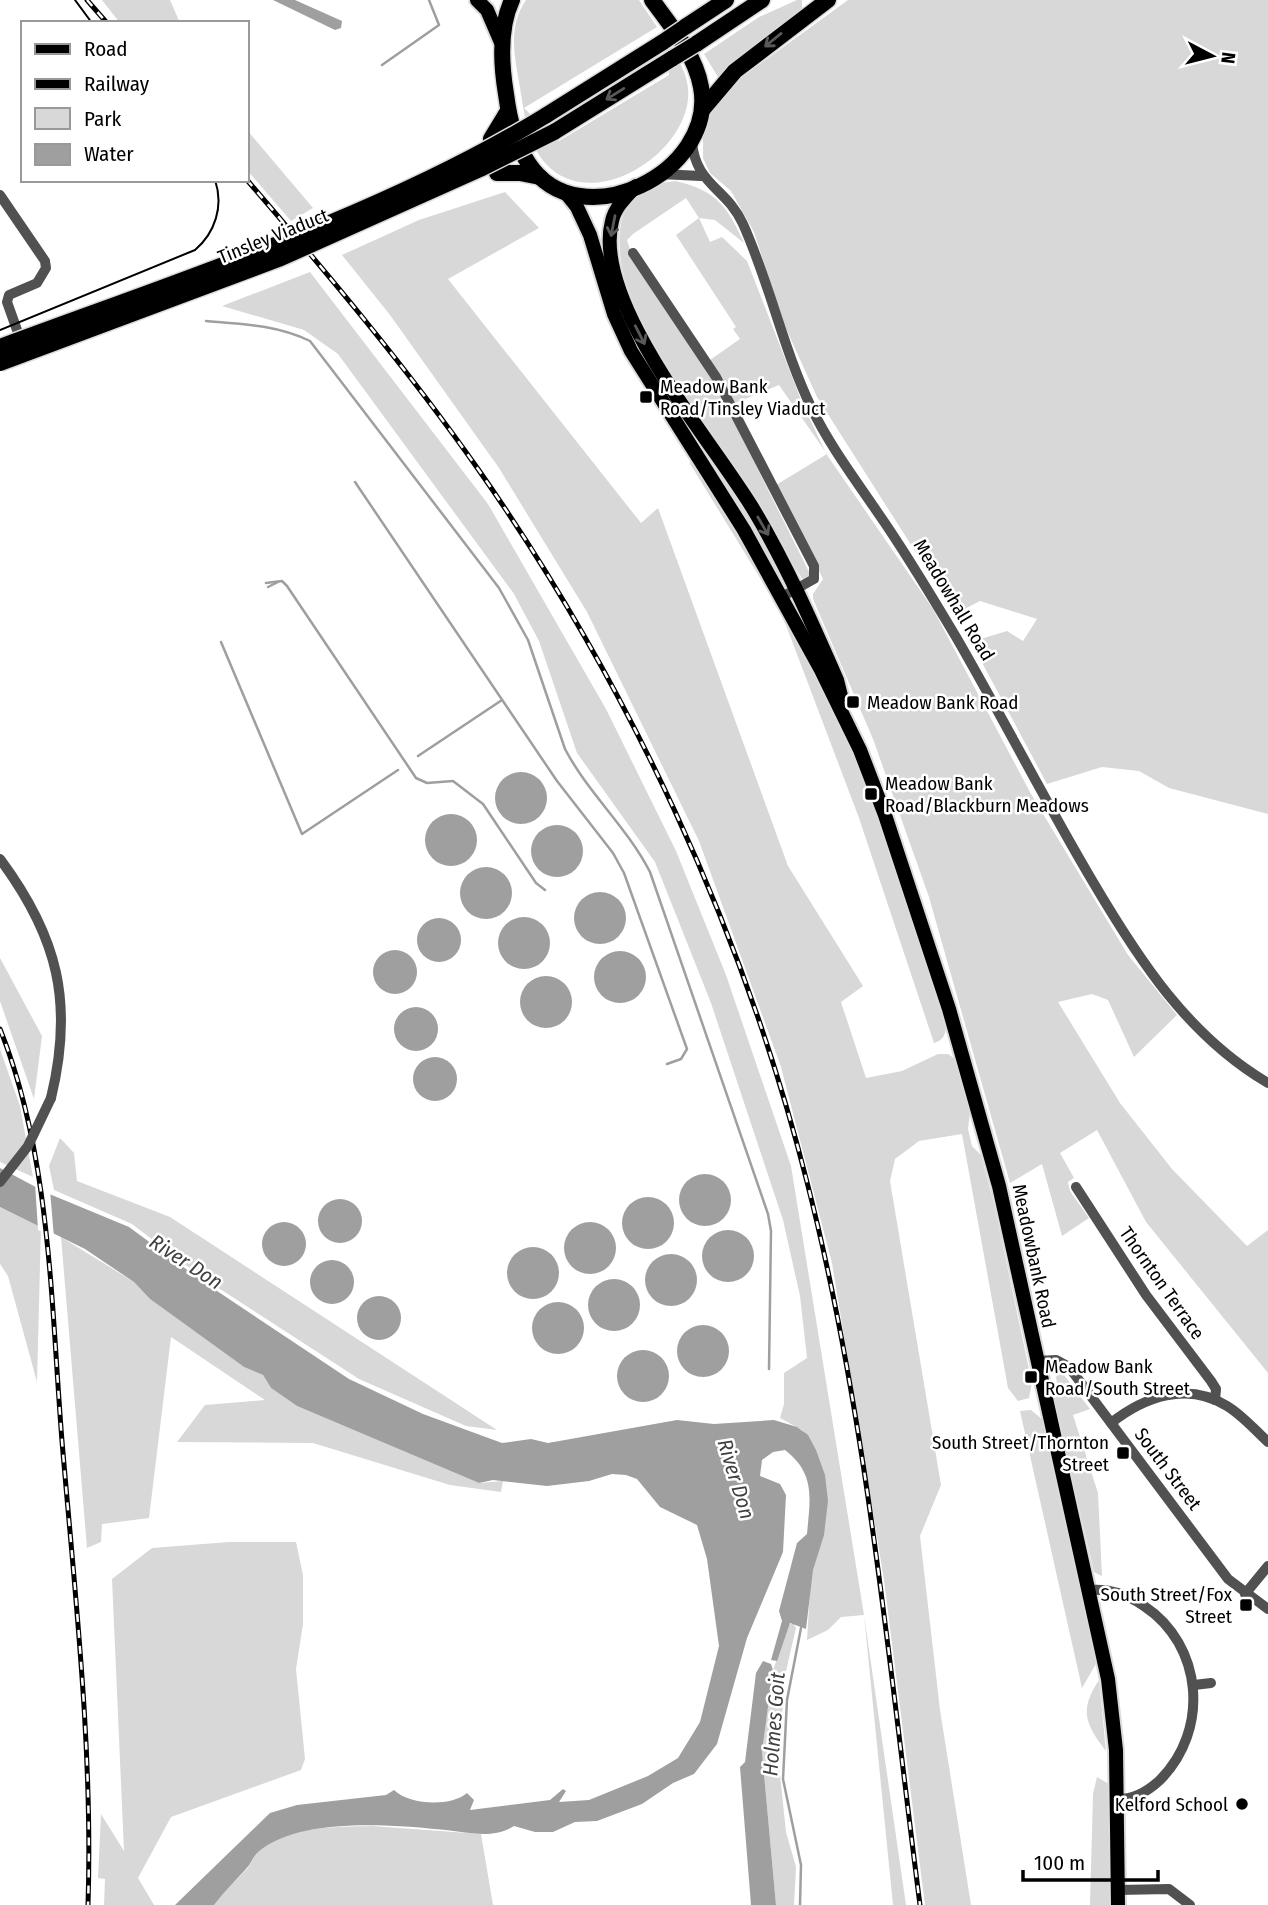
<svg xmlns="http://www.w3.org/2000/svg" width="1268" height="1905" font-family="'Fira Sans Condensed',sans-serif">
<rect width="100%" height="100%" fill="#fff"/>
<g fill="#d8d8d8">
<path d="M102,0H170L180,23H120Z"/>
<path d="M526,0H639L657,27L524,108L559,141L669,75L663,35C673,51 686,68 688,88C694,150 594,216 546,164C528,144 524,113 520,88C515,57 507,28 526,0Z"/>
<path d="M797,0H802V10L718,77L704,54L759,17Z"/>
<path d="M848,0H1268V814L1169,788L1139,771L1102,767L1047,784L971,642L1007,631L1023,641L1037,619L980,601L955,614L817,397L784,324L754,232L731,191L710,173L703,158V129L715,105L738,80Z"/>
<path d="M247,130L313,208L291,221L247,170Z"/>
<path d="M676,181C717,191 727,206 744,243L715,220L699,218L710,242L722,237L747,261L803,405L827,455L933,609L1031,794L1128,955L1177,1015L1134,1057L1108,1000L1092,994L1058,1002L1120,1103L1172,1169L1247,1246L1268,1230V1373L1146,1222L1097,1130L1060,1153L1074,1178L1068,1182L1070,1191L1089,1218L1062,1236L1042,1164L1010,1183L929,897L873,739L813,599V594L823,579L776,485L827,454L779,385L733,404L710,360L740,339L733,329L736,327L676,235L699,218L686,198L633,234L627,240L632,256L705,363L811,576L804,582C777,539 750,494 722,451C698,412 666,376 646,335C621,284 590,189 676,181Z"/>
<path d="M505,192L539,228L448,279L641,523L658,508L788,866L863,986L841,1002L866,1078L902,1071L938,1054H948L955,1059L971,1105L968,1129L972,1146L981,1155L994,1204L1032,1383L1029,1398L1018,1401L1008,1388L962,1134L919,1141L895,1159L890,1181L941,1485L920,1536L940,1710L971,1905H925L884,1580L832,1263L781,1067L699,841L587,612L499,468L390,315L342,255L419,220Z"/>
<path d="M310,272L488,504L606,709L676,851L726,975L791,1166L864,1615L906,1905H893L864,1615L841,1617L828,1630L807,1640L818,1458L802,1430L780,1418L784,1404V1373L807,1358L800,1296L783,1220L711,1003L655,862L577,753L539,641L514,594L338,354L304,330L222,306Z"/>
<path d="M701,443L740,501L790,588L784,591L725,486L697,447Z"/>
<path d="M689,462L695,465C745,540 791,618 830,700C879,804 910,915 946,1024C946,1034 944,1040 934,1043L859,818L781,612Z"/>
<path d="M0,958L42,1036L34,1099L0,1001Z"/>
<path d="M0,1049L20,1106L33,1177L0,1162Z"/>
<path d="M60,1138L74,1153L77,1181L170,1217L497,1430L466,1426L359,1379L200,1276L132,1224L54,1190L49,1166Z"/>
<path d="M0,1207L41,1227L37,1382L8,1276L0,1264Z"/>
<path d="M61,1237L134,1282L150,1299L244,1367L263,1375L271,1388L297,1406L479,1483L503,1481L501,1492L450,1485L313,1443L177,1442L205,1405L265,1400L171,1337L149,1518L102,1524L101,1542L87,1548Z"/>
<path d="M1059,1373L1064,1375L1090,1409L1073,1415L1098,1493L1102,1576L1094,1572L1052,1390L1058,1389L1056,1377Z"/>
<path d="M1031,1410L1043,1420L1097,1662L1082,1688L1020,1411Z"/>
<path d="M229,1542H296L303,1575V1624L296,1669L305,1759L301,1770L171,1817L138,1878L154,1905H104L105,1879L98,1878L101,1814L124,1851L112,1579L152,1548Z"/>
<path d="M793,1623L796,1628L786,1671L778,1756L786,1832L796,1867L794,1905H776L762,1752L773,1670L789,1625Z"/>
<path d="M1099,1680L1106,1751C1085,1724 1079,1710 1099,1680Z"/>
<path d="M1097,1777L1109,1784V1905H1090L1093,1794Z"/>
<path d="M372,1826L481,1834L493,1905H214C224,1892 235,1881 247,1869C251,1864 253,1856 258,1851C289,1826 334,1827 372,1826Z"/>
</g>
<g fill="#9f9f9f">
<path d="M273,0H295L342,21L341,28L335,30Z"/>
<circle cx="521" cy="798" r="26"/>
<circle cx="451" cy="840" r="26"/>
<circle cx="557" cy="851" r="26"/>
<circle cx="486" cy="893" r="26"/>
<circle cx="600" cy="918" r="26"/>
<circle cx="524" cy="943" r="26"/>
<circle cx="439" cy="940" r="22"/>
<circle cx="395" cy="972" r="22"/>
<circle cx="620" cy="977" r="26"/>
<circle cx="546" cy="1002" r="26"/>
<circle cx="416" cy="1029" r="22"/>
<circle cx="435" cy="1079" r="22"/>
<path d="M0,1168L47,1193L129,1227L205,1283L349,1379L423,1414L502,1443L531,1439L548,1443L677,1420L714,1424L774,1420L797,1427L808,1435L816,1450L825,1475L828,1501L824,1535L813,1570L806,1629L790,1623L777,1661L771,1660L782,1621L779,1611L797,1543L807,1534C810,1499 816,1474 785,1450L773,1452L762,1460L760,1476L780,1484L786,1495L783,1552L747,1638L717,1744L694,1774L673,1783L642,1804L597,1821L575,1822L553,1832H535L514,1826C494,1839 470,1833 446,1830C395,1825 300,1816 258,1852C253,1856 251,1864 246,1869C235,1881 224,1892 214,1905H175L270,1813L297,1805L386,1795L394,1790C409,1805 451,1807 467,1793L474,1800L470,1810L550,1800L563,1789L566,1791L559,1802L589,1800L648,1776L678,1758L700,1722L719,1646L707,1559L697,1525L660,1507L637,1479L626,1475L612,1474L589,1481L547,1486L493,1480L479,1483L297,1406L271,1388L263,1375L244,1367L150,1299L134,1282L85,1249L0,1207Z"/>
<circle cx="705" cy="1200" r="26"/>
<circle cx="648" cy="1223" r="26"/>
<circle cx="340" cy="1221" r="22"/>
<circle cx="284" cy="1244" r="22"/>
<circle cx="590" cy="1248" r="26"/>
<circle cx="728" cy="1256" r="26"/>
<circle cx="533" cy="1273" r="26"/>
<circle cx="671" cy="1280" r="26"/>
<circle cx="332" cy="1282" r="22"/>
<circle cx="614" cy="1305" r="26"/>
<circle cx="379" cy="1318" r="22"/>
<circle cx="558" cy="1328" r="26"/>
<circle cx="703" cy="1351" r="26"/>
<circle cx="643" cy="1376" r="26"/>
<path d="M763,1661L771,1664L773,1670L762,1752L776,1905H751L740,1767L745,1762L756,1673Z"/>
</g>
<path fill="#fff" d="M35,1183L50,1190L54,1238L38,1230Z"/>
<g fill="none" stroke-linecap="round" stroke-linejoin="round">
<g stroke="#9f9f9f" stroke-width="2.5">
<path d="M382,65L439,25L429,0"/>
<path d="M206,321C242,324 277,325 310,341L499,588L528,640L565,749C588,793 627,827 650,872L768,1214L771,1231L769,1369"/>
<path d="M355,482L557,781L613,853L624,873L687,1049L681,1059L667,1064"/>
<path d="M266,583L282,581L287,586L416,778L427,783L453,781L483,804L536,883L545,890"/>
<path d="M268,587L278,582"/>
<path d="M221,642L302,834L398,770"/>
<path d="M418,756L502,700"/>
<path d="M800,1905L801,1865L783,1779L787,1700L801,1628"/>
</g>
<defs>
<g id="major">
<path d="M477,0L487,10L503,47"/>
<path d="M636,186C626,197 615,207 612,221C591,303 715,444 755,512C787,566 812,623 837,680L841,696"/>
<path d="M565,192L577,207L590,235L614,314L631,351L744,530L820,668L860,750L885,815L949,1009L999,1186L1108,1679L1116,1750L1118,1905"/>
</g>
<g id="highway">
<path d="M512,0C499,28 501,64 506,94C509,118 515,144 529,164C580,240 717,172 701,87C695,54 671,26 652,0"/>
<path d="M685,27L726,0"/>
<path d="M696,44L762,0"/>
<path d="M702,110L735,71L828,0"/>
<path d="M545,116L663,42"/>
<path d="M554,132L673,58"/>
<path d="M491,139L508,111"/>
<path d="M497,173H520L540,177"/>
</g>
</defs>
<use href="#major" stroke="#dbdbdb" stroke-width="18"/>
<use href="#highway" stroke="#dbdbdb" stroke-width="19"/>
<g stroke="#515151" stroke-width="10">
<path d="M692,141C695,185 727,188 743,224C770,284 783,349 812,409C830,446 855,479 878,513C906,553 931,595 956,637C1003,718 1045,801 1093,882C1139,960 1188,1036 1268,1083"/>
<path d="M660,174L701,176"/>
<path d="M0,195L45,261L46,268L37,283L9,295L7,302L22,344"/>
<path d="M633,253L716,377L814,566V579L780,598"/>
<path d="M0,859C58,937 74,1003 51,1098"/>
<path d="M1076,1187L1146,1295L1211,1381L1216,1389L1215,1400"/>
<path d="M1038,1361L1056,1360L1069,1367L1228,1579L1268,1609"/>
<path d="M1111,1423C1144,1397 1187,1381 1227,1406C1242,1415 1255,1430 1268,1442"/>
<path d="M1088,1590C1110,1588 1126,1594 1144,1606C1203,1645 1210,1730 1160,1780C1148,1791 1134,1800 1117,1799"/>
<path d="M1245,1594L1268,1566"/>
<path d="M1194,1685L1211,1683"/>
<path d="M1118,1890L1169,1889L1190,1905"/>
</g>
<use href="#major" stroke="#000" stroke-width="14"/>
<use href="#highway" stroke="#000" stroke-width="16"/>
<g stroke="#000" stroke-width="2">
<path d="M75,0L92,23"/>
<path d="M0,330L195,250C215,233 224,206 215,180"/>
</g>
<defs>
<g id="rail">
<path d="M87,0L107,23"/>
<path d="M247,180C327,273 407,368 478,469C628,683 743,929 807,1182C867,1416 889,1666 920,1905"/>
<path d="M0,1029C51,1156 51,1305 62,1441C75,1595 93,1750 88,1905"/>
</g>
</defs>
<use href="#rail" stroke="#000" stroke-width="5"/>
<use href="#rail" stroke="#fff" stroke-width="2.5" stroke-dasharray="8" stroke-linecap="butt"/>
<defs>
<g id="highway-bridge">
<path d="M663,42L685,27"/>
<path d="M673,58L696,44"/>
<path d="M0,347C180,280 381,216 545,116"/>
<path d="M0,363L281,258L480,169L554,132"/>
</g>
</defs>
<use href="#highway-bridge" stroke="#dbdbdb" stroke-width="19" stroke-linecap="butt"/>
<path stroke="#515151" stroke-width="10" d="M0,1182L28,1146L51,1098"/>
<use href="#highway-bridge" stroke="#000" stroke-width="16"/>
</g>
<defs><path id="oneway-shaft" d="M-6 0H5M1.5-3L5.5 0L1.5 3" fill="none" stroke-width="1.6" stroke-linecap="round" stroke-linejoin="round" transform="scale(1.75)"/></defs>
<g stroke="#595959">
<use href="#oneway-shaft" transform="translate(773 40) rotate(141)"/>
<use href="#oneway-shaft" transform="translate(615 94) rotate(148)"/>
<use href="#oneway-shaft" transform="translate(613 226) rotate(101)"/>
<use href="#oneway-shaft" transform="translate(640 335) rotate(63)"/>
<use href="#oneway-shaft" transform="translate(763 526) rotate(60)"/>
</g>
<g fill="#000" stroke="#fff" stroke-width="2.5">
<rect x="639" y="390" width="14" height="14" rx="3.5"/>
<rect x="846" y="695" width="14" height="14" rx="3.5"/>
<rect x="864" y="787" width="14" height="14" rx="3.5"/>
<rect x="1024" y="1370" width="14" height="14" rx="3.5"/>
<rect x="1116" y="1446" width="14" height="14" rx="3.5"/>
<rect x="1239" y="1598" width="14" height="14" rx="3.5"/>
<circle cx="1242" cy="1804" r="7"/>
</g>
<g text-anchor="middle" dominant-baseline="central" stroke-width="5" stroke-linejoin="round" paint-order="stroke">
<g font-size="19" fill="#000" stroke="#fff">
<text transform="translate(273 236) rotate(-22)">Tinsley Viaduct</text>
<text transform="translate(954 600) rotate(59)">Meadowhall Road</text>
<text transform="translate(1034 1256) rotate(78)">Meadowbank Road</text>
<text transform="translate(1162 1283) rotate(55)">Thornton Terrace</text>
<text transform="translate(1168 1469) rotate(53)">South Street</text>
</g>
<g font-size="19" fill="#000" stroke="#fff" text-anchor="start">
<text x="660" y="386">Meadow Bank<tspan x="660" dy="22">Road/Tinsley Viaduct</tspan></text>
<text x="867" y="702">Meadow Bank Road</text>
<text x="885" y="783">Meadow Bank<tspan x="885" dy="22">Road/Blackburn Meadows</tspan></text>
<text x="1045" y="1366">Meadow Bank<tspan x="1045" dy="22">Road/South Street</tspan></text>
<text x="1109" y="1442" text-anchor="end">South Street/Thornton<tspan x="1109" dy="22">Street</tspan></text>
<text x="1232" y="1594" text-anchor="end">South Street/Fox<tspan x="1232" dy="22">Street</tspan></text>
<text x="1228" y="1804" text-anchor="end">Kelford School</text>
</g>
<g font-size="21" font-style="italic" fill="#404040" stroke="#fff">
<text transform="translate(186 1262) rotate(33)">River Don</text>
<text transform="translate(736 1479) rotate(73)">River Don</text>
<text transform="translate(774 1724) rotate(-86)">Holmes Goit</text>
</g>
</g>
<rect x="21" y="21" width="228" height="161" fill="#ffffff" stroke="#999999" stroke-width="2"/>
<rect x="35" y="44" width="35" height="10" fill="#000000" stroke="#999999" stroke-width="2"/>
<text x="84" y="56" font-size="21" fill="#000000">Road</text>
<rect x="35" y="79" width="35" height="10" fill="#000000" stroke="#999999" stroke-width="2"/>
<text x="84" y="91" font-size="21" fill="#000000">Railway</text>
<rect x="35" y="108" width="35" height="21" fill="#d8d8d8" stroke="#999999" stroke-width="2"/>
<text x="84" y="126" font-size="21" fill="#000000">Park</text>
<rect x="35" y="144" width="35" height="21" fill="#9f9f9f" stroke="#999999" stroke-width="2"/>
<text x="84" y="161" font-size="21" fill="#000000">Water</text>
<g transform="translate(1212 56) rotate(97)" stroke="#ffffff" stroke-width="5" paint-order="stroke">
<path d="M0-5L12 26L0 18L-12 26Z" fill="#000000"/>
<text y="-10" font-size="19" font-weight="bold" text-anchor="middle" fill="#000000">N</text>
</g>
<path d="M1023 1870v10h135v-10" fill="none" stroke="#000000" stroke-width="3.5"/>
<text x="1034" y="1870" font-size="21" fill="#000000" stroke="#ffffff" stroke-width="5" paint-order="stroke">100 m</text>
</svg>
